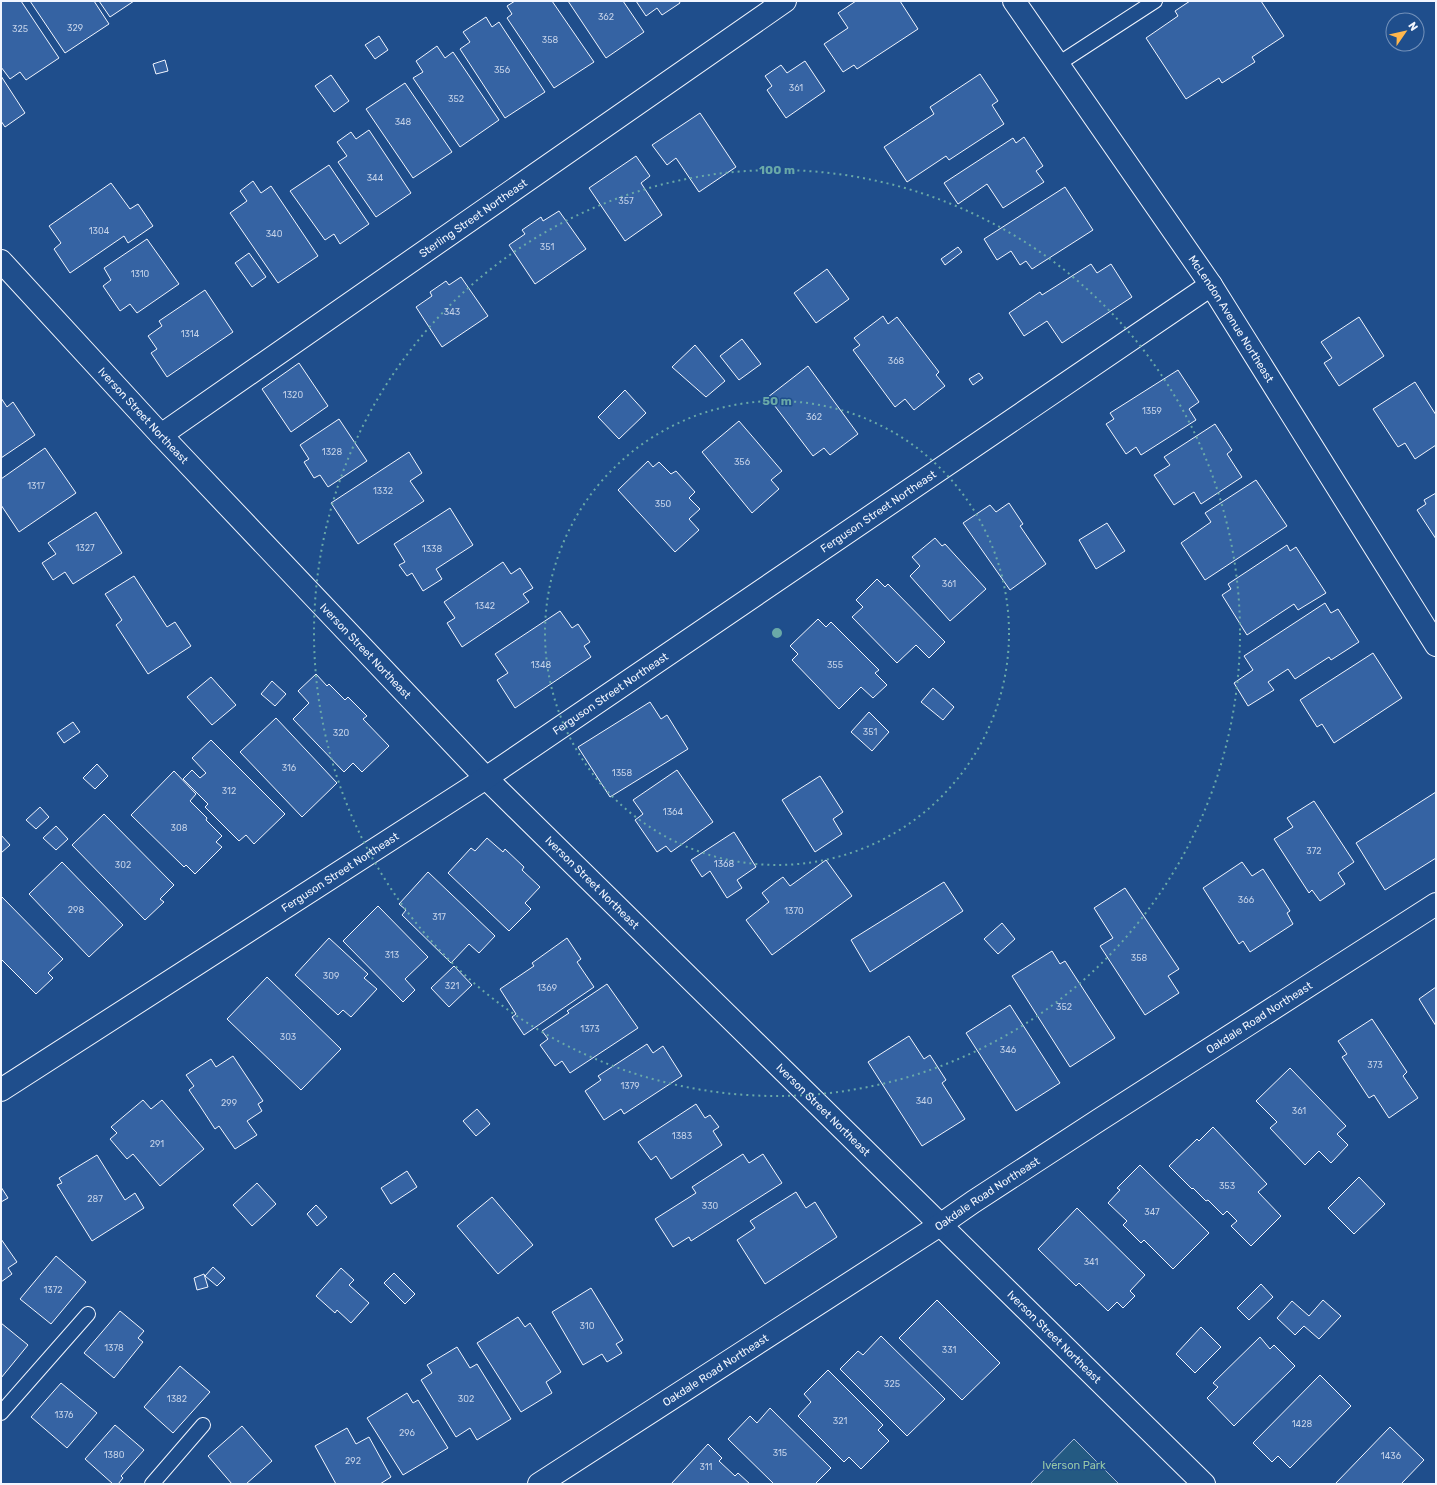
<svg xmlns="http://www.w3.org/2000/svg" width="1437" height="1485" font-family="Rubik,sans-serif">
<rect width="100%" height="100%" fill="#1f4e8c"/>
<path fill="#245a82" stroke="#a8bbd7" d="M1074,1439L1119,1484H1030Z"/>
<g fill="#3563a3" stroke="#f2f6ff">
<path d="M1,1H21L59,58L26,80L20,72L10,79L1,67Z"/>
<path d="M30,1H94L109,24L65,53Z"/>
<path d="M99,1H134L110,17Z"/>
<path d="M515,1H552L594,62L554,88L507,18L512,14L507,6Z"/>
<path d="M568,1H623L644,32L606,58Z"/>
<path d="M636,1H679L680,3L662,15L657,8L646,16Z"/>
<path d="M856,1H900L918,29L857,69L854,65L843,72L824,44L848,28L838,13Z"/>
<path d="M1190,1H1261L1284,36L1252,57L1255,62L1222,83L1219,78L1186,99L1146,38L1178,16L1175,11Z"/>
<path d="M486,17L492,27L499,22L545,92L505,118L460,49L470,42L463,32Z"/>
<path d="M379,36L388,50L375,59L365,45Z"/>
<path d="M437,46L445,58L453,52L499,120L460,147L413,78L423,72L416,61Z"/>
<path d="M165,60L168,71L156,74L153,64Z"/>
<path d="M805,61L825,91L786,118L767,90L772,86L765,76L781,65L787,73Z"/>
<path d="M980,74L998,101L992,105L1004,124L949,160L946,156L907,182L884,147L934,114L930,107Z"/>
<path d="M331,75L349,101L334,112L315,86Z"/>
<path d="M1,76L25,113L5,127L1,121Z"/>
<path d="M405,83L452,152L413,178L366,109Z"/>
<path d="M700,113L736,167L699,192L676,158L667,165L652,145Z"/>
<path d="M369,130L411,193L376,217L338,162L347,156L337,142L351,132L356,139Z"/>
<path d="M1024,137L1043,166L1036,171L1044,182L1003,208L987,184L958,204L944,183L1013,138L1016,143Z"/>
<path d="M636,156L650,176L641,183L662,215L625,241L589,188Z"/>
<path d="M329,165L369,224L340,244L334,234L325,240L290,191Z"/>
<path d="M253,181L261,193L271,186L318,256L278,283L230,213L247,201L240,191Z"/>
<path d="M111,183L130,209L138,204L153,226L128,243L124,236L70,273L54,249L61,243L49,226Z"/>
<path d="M1065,187L1093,230L1032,269L1026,261L1020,265L1011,251L997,260L984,239Z"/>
<path d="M559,211L586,249L535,284L509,245L525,234L522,230L541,217L543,221Z"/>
<path d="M147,239L179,284L137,313L130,304L120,311L103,286L111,280L104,268Z"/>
<path d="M958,247L962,252L945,265L941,259Z"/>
<path d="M249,253L266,277L252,287L235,263Z"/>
<path d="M1091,264L1097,273L1111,264L1132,297L1062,343L1047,321L1024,336L1009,313L1040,292L1042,295Z"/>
<path d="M827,269L849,299L816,323L794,293Z"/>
<path d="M461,277L488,316L442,347L416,307L432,296L430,292L446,281L449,285Z"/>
<path d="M205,290L233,332L167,377L151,353L157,349L148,336L162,326L159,321Z"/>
<path d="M883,316L888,324L897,317L939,372L936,375L945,386L914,410L905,399L895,407L853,350L860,345L854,338Z"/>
<path d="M1359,317L1384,356L1339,386L1324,363L1332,358L1321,342Z"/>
<path d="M742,339L761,364L739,380L720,356Z"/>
<path d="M695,345L725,381L706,397L672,367Z"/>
<path d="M299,363L328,406L291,432L262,389Z"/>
<path d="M808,366L858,434L830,455L824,448L813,456L768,397Z"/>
<path d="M1178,370L1199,402L1189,409L1196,420L1141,455L1136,447L1126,454L1106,424L1114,419L1110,413Z"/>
<path d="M979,373L983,378L973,385L969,379Z"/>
<path d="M1415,382L1436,415V445L1415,459L1405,443L1398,447L1373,409Z"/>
<path d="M625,390L646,413L619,439L598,417Z"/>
<path d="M1,398L7,407L13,402L35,435L1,458Z"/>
<path d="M339,419L367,461L328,487L320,475L314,478L304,462L309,459L300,445Z"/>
<path d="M739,421L782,471L771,480L779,489L752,513L702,452Z"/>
<path d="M1215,424L1232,450L1227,454L1242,477L1201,504L1194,492L1174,505L1154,475L1170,465L1164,457Z"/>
<path d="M45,448L76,493L19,532L1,505V479Z"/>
<path d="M409,452L422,473L410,481L424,501L358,544L331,503Z"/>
<path d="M648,461L653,467L659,462L671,474L676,471L695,492L689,498L700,509L689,519L699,530L675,552L618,490Z"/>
<path d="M1256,480L1287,526L1205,580L1181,543L1211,522L1205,513Z"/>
<path d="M1436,493V539L1417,510L1426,504L1424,500Z"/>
<path d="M1009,503L1023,524L1020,526L1046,564L1010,590L963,523L990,505L996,512Z"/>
<path d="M450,508L473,545L436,569L442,579L423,591L412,573L407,576L399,565L405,562L394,544Z"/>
<path d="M96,512L122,553L73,584L65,572L53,580L42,563L56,554L48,543Z"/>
<path d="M1107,523L1125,551L1096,569L1079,540Z"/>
<path d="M935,538L942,546L945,544L986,589L950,621L910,576L920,566L912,557Z"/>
<path d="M1287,545L1290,551L1296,547L1326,593L1298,610L1294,604L1247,635L1222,595L1231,589L1228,584Z"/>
<path d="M503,562L511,574L520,568L533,588L523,594L529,602L462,647L447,623L455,618L444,602Z"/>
<path d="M134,576L167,627L175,622L191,646L148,674L116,625L122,620L105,594Z"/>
<path d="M877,579L885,587L888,584L945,642L929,658L916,645L897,663L852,617L863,607L856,600Z"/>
<path d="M1325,603L1331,613L1338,609L1359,642L1331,660L1329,657L1295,679L1288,669L1268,682L1274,690L1248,706L1234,683L1253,670L1244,656Z"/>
<path d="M560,611L572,628L578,624L590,642L584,646L591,657L515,708L497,680L508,673L495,654Z"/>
<path d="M818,619L826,627L831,622L879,670L875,673L887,685L873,698L861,687L839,709L792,660L798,654L790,646Z"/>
<path d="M1373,653L1402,698L1334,743L1322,724L1317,727L1300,700Z"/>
<path d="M316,674L327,686L329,684L345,700L348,697L367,716L363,719L389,746L362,772L353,763L344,772L293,719L309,703L298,691Z"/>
<path d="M211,677L236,705L212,725L187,697Z"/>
<path d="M272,681L286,694L275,706L261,694Z"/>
<path d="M933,688L954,707L943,720L921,702Z"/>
<path d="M650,702L661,719L667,715L688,749L610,797L578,747Z"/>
<path d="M869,712L889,732L872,751L851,732Z"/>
<path d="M276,718L337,783L302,817L240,752Z"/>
<path d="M73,722L80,732L64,743L57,733Z"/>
<path d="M211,740L285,814L254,844L246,835L239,841L205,807L208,804L183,779L192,770L200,778L206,773L192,758Z"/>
<path d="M97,764L108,776L95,789L83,778Z"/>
<path d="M677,770L713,822L671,852L666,846L657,852L635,820L643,814L633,800Z"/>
<path d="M174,771L196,794L190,801L207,818L206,820L222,836L216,842L222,847L195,874L186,865L184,867L131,815Z"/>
<path d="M820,776L843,812L833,819L842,834L815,852L782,800Z"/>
<path d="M1436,792V858L1385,890L1356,843Z"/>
<path d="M1314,801L1354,862L1338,873L1345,884L1320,901L1312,890L1309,893L1274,839L1293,827L1287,818Z"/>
<path d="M40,807L49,817L36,829L26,820Z"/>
<path d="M104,814L174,885L160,899L164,902L145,920L72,845Z"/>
<path d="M56,826L68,839L56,850L43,838Z"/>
<path d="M734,832L756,867L737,880L742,888L727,898L710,871L702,877L691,860Z"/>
<path d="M1,835L10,845L1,853Z"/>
<path d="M487,838L503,852L505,849L524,867L522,870L540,887L525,903L531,909L509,931L448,873L471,848L475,851Z"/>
<path d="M826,860L852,896L772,955L746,920L769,902L762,893L776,882L783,877L790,886Z"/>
<path d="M62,862L123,925L89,957L29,894Z"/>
<path d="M1242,862L1252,876L1263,869L1290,911L1287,913L1293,924L1250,952L1243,941L1239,944L1203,888Z"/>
<path d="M428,872L495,936L479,953L469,944L451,963L402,915L406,910L399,904Z"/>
<path d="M944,882L963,911L870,972L851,940Z"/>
<path d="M1125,888L1179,969L1168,976L1179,993L1145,1015L1100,946L1113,938L1094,908Z"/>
<path d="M1,896L63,959L48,973L53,978L36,994L1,959Z"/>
<path d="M378,906L428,957L405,979L415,990L403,1002L343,941Z"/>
<path d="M1002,923L1015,939L998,954L984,939Z"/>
<path d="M329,938L368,974L364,978L377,989L351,1017L343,1010L338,1015L295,975Z"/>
<path d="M567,938L581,959L577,962L594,987L524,1035L512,1017L516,1014L500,989L534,966L532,963Z"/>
<path d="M1052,951L1060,964L1065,961L1115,1038L1070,1067L1012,976Z"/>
<path d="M454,966L472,985L449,1007L431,988Z"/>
<path d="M267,977L341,1049L301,1090L227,1019Z"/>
<path d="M607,984L638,1028L570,1073L562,1061L555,1066L540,1045L548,1039L542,1031L569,1013L567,1011Z"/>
<path d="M1436,987V1026L1419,999Z"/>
<path d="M1010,1005L1060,1083L1016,1111L966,1033Z"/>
<path d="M1372,1019L1407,1072L1403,1076L1418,1098L1389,1118L1374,1095L1369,1098L1342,1057L1347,1054L1338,1041Z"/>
<path d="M909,1036L924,1059L930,1055L946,1080L942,1083L965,1119L922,1146L868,1062Z"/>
<path d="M647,1044L653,1053L663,1046L682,1076L624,1114L621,1109L604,1120L585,1091L601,1080L598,1076Z"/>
<path d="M233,1056L263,1101L258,1104L262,1111L247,1121L257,1135L235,1149L219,1126L215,1129L200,1106L189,1090L194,1086L186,1075L211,1059L216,1067Z"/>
<path d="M1290,1068L1346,1126L1337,1134L1348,1145L1331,1163L1319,1151L1305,1165L1270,1128L1277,1122L1256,1101Z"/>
<path d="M143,1100L151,1109L162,1100L204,1149L160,1186L133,1154L127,1159L110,1139L117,1133L111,1127Z"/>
<path d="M696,1104L705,1118L710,1115L719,1127L713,1131L722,1145L671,1179L656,1156L651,1160L638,1142Z"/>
<path d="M477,1109L490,1124L476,1136L463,1121Z"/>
<path d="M1213,1127L1267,1184L1258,1192L1281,1216L1251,1246L1231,1226L1237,1221L1227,1211L1223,1215L1208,1200L1206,1201L1193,1188L1192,1189L1169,1166L1197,1139L1199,1141Z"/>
<path d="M743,1154L749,1163L763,1154L782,1183L691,1241L689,1237L673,1247L655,1219L696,1193L692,1187Z"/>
<path d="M97,1155L125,1200L135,1193L144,1208L92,1241L57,1185L62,1183L59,1178Z"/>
<path d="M1140,1165L1209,1233L1173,1269L1144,1240L1141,1243L1123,1225L1127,1221L1108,1203L1120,1190L1117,1188Z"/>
<path d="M407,1171L417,1187L391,1204L381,1188Z"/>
<path d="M1359,1177L1385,1204L1354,1234L1328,1208Z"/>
<path d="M257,1183L276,1204L252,1226L233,1205Z"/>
<path d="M1,1187L8,1198L1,1202Z"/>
<path d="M796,1192L806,1208L815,1202L837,1237L765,1284L737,1240L755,1228L750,1221Z"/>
<path d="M492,1197L533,1245L498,1274L457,1226Z"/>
<path d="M316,1205L327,1217L317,1226L307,1214Z"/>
<path d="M1077,1208L1145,1275L1130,1291L1135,1296L1123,1308L1117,1302L1108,1311L1079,1283L1076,1286L1038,1249Z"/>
<path d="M1,1239L17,1262L8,1268L12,1274L1,1282Z"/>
<path d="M56,1256L86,1282L51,1324L20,1299Z"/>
<path d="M213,1267L225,1278L217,1286L205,1276Z"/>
<path d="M341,1268L354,1280L349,1285L369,1303L351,1323L337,1310L335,1313L316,1296Z"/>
<path d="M394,1273L415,1294L405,1304L384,1283Z"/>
<path d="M204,1274L208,1287L197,1290L194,1278Z"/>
<path d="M1261,1284L1273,1297L1249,1320L1237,1308Z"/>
<path d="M591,1288L623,1340L616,1344L622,1353L607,1362L602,1354L583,1365L552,1312Z"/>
<path d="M937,1300L1000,1363L962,1400L899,1338Z"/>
<path d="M1323,1300L1341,1316L1319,1339L1304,1326L1295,1335L1277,1318L1292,1301L1309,1316Z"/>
<path d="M120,1311L144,1331L138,1338L143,1342L114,1378L84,1353Z"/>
<path d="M518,1317L525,1327L530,1323L561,1372L546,1382L552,1393L521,1412L477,1343Z"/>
<path d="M1,1323L28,1345L1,1378Z"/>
<path d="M1201,1327L1221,1347L1195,1373L1176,1354Z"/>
<path d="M881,1336L945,1399L907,1436L840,1369L858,1351L863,1355Z"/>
<path d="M1260,1337L1270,1349L1274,1345L1295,1366L1234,1426L1207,1398L1218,1387L1213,1383Z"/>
<path d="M457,1347L470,1368L477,1364L511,1419L477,1440L470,1428L456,1437L421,1380L432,1373L427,1365Z"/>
<path d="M180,1366L210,1392L173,1433L144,1407Z"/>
<path d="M828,1370L883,1425L878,1430L889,1441L861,1469L849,1457L844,1462L798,1416L811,1402L804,1394Z"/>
<path d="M1320,1375L1351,1406L1290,1468L1278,1456L1272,1462L1253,1443Z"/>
<path d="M61,1383L97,1413L67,1448L31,1417Z"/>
<path d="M407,1393L413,1403L418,1400L448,1448L403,1475L367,1418Z"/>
<path d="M770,1408L831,1468L815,1484H774L728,1439L750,1416L757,1423Z"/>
<path d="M115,1425L144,1450L121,1476L123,1478L118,1484H113L85,1459Z"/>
<path d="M242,1426L272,1461L246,1484H232L208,1456Z"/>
<path d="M1390,1427L1424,1460L1401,1484H1335Z"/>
<path d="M347,1428L356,1444L369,1437L391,1477L380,1484H336L315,1446Z"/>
<path d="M708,1444L722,1458L719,1461L735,1476L738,1473L750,1484H671Z"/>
</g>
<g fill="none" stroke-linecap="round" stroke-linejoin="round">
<defs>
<g id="lane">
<path d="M1058,64L1155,1"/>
<path d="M1,1413L88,1314"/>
<path d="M152,1484L203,1425"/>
</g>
<g id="street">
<path id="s1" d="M1,261L161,435L486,778L1204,1484"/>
<path id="s2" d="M161,435L785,1"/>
<path id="s3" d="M1,1090L486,778L1211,285"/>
</g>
<g id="secondary">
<path id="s4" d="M1014,1L1211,285L1436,645"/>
<path id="s5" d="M539,1484L940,1225L973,1202L1099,1120L1436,904"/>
</g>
</defs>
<use href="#lane" stroke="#f2f6ff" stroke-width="16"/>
<use href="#street" stroke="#f2f6ff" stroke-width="24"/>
<use href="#secondary" stroke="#f2f6ff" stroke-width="24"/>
<use href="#lane" stroke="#1f4e8c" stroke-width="14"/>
<use href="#street" stroke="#1f4e8c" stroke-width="22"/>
<use href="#secondary" stroke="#1f4e8c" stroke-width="22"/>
</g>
<g fill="none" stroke="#6aa9a8" stroke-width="2" stroke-dasharray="2 4">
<circle cx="777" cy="633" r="232"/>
<circle cx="777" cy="633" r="463"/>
</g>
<g text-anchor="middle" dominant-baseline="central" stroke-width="3" stroke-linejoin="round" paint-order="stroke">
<g font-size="9" fill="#c3d1e8">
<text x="606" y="17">362</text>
<text x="75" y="28">329</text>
<text x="20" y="29">325</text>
<text x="550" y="40">358</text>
<text x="502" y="70">356</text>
<text x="796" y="88">361</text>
<text x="456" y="99">352</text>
<text x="403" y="122">348</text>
<text x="375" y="178">344</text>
<text x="626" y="201">357</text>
<text x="99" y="231">1304</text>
<text x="274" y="234">340</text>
<text x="547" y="247">351</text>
<text x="140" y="274">1310</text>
<text x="452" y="312">343</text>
<text x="190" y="334">1314</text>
<text x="896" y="361">368</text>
<text x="293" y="395">1320</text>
<text x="1152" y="411">1359</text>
<text x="814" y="417">362</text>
<text x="332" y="452">1328</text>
<text x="742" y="462">356</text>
<text x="36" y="486">1317</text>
<text x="383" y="491">1332</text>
<text x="663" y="504">350</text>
<text x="85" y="548">1327</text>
<text x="432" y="549">1338</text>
<text x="949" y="584">361</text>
<text x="485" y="606">1342</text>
<text x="541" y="665">1348</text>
<text x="835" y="665">355</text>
<text x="870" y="732">351</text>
<text x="341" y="733">320</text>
<text x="289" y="768">316</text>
<text x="622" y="773">1358</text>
<text x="229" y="791">312</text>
<text x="673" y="812">1364</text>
<text x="179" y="828">308</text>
<text x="1314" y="851">372</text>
<text x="724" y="864">1368</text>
<text x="123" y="865">302</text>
<text x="1246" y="900">366</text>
<text x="76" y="910">298</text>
<text x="794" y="911">1370</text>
<text x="439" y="917">317</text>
<text x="392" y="955">313</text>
<text x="1139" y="958">358</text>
<text x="331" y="976">309</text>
<text x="452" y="986">321</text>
<text x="547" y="988">1369</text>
<text x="1064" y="1007">352</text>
<text x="590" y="1029">1373</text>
<text x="288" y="1037">303</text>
<text x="1008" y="1050">346</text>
<text x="1375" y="1065">373</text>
<text x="630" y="1086">1379</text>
<text x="924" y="1101">340</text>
<text x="229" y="1103">299</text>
<text x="1299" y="1111">361</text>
<text x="682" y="1136">1383</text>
<text x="157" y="1144">291</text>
<text x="1227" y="1186">353</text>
<text x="95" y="1199">287</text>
<text x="710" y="1206">330</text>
<text x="1152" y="1212">347</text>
<text x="1091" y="1262">341</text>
<text x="53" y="1290">1372</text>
<text x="587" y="1326">310</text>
<text x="114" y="1348">1378</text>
<text x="949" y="1350">331</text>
<text x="892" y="1384">325</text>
<text x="177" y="1399">1382</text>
<text x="466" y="1399">302</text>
<text x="64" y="1415">1376</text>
<text x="840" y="1421">321</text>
<text x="1302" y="1424">1428</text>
<text x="407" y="1433">296</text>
<text x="780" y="1453">315</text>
<text x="114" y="1455">1380</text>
<text x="1391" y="1456">1436</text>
<text x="353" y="1461">292</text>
<text x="706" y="1467">311</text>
</g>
<g font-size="11" fill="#f2f6ff" stroke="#1f4e8c">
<text stroke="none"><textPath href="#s2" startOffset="380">Sterling Street Northeast</textPath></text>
<text stroke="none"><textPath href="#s4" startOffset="385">McLendon Avenue Northeast</textPath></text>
<text stroke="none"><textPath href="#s1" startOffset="210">Iverson Street Northeast</textPath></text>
<text stroke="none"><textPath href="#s3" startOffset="1051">Ferguson Street Northeast</textPath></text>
<text stroke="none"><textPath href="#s1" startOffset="534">Iverson Street Northeast</textPath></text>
<text stroke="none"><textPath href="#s3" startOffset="727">Ferguson Street Northeast</textPath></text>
<text stroke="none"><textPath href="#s3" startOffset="403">Ferguson Street Northeast</textPath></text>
<text stroke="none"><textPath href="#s1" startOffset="858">Iverson Street Northeast</textPath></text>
<text stroke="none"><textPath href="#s5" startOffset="858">Oakdale Road Northeast</textPath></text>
<text stroke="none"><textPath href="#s1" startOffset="1182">Iverson Street Northeast</textPath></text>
<text stroke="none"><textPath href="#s5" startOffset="534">Oakdale Road Northeast</textPath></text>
<text stroke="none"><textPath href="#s1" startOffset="1506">Iverson Street Northeast</textPath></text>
<text stroke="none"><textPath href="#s5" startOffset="210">Oakdale Road Northeast</textPath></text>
</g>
<g font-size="11" fill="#97c8a6" stroke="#1f4e8c">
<text x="1074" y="1465">Iverson Park</text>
</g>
</g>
<circle cx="777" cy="633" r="6" fill="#6aa9a8" stroke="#1f4e8c" stroke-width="2"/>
<g font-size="12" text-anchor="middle" font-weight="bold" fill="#6aa9a8" stroke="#1f4e8c" stroke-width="3" stroke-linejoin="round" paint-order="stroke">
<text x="777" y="174">100 m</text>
<text x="777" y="405">50 m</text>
</g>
<rect width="1437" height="1485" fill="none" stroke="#f2f6ff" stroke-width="4"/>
<g transform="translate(1405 32) rotate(56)"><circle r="19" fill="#1f4e8c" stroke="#7391ba"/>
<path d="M0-3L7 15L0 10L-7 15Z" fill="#ffb74d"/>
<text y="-6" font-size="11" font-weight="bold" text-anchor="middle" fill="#f2f6ff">N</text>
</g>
</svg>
